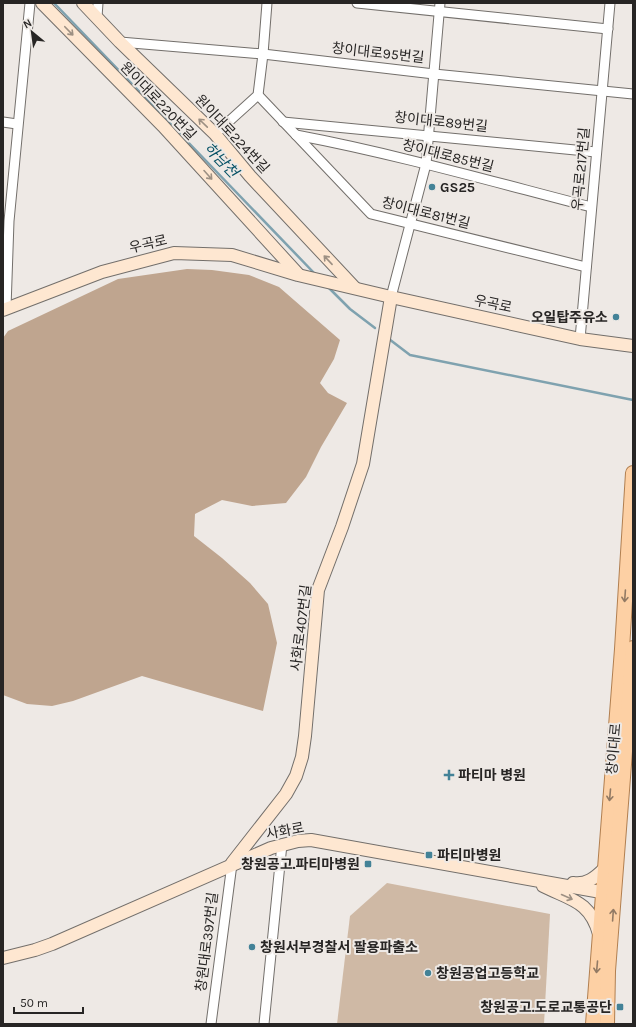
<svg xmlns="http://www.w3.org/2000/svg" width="636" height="1027" font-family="Karla,'Noto Sans KR',sans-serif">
<rect width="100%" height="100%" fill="#eee9e5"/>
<path fill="#cfb9a5" d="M387,883L550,914L544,1024H337L350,916Z"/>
<path fill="#bfa58f" d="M187,269L212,270L249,275L279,287L340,340L334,359L320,383L328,393L347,403L321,447L306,477L286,503L252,506L222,500L195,514L194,536L222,558L250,583L268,604L277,643L263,711L142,676L73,701L52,706L27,704L3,695V338L8,331L118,279Z"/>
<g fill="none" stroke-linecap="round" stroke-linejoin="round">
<g stroke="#7fa2af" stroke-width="2.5">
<path d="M54,3L316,275"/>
<path d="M328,287L350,309L375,328"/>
<path d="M389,339L410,355L633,400"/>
</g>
<defs>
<g id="street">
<path d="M357,3L608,29"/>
<path d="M97,17L98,3"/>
<path d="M120,42L263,54L434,74L633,94"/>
<path d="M258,95L371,214L586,267"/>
<path d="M3,122L17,124"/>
<path d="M283,122L596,152"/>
<path d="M215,134L258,95L263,54L267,3"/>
<path d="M296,135C396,154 494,182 591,207"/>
<path d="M391,297L426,164L440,3"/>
<path d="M6,308L9,221L30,3"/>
<path d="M580,339L610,3"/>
<path d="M211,1024L232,864"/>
<path d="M264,1024L282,844"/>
</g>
<g id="secondary">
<path d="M42,3L163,126L298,274"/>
<path d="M83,3L120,42L215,134L250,176L355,288"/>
<path d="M3,310L102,272L174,253L232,255L298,275L391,297L580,339L633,346"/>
<path d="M232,863L286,794L296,776L302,757L305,736L318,590L342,527L363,464L391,297"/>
<path d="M573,883C586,885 595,878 604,869"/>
<path d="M543,886C571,900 590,901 599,934"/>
<path d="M3,958L35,950L52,944L271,848L298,841L311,840L612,894"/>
</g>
<g id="primary">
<path d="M593,1024L622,649L633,473"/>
<path d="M607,1024L608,971L633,648"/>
</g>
</defs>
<use href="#street" stroke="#736f6b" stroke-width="11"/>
<use href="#secondary" stroke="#736f6b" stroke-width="14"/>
<use href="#primary" stroke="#b17f50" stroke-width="16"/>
<use href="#street" stroke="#fff" stroke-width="9"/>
<use href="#secondary" stroke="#fee7d1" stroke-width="12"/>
<use href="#primary" stroke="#fdd0a4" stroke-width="14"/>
</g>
<defs><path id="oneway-shaft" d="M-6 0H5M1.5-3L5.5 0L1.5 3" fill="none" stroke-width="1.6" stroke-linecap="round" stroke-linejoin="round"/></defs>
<g stroke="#9d9083">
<use href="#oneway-shaft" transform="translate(69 31) rotate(46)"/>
<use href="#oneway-shaft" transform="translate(203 123) rotate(-136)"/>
<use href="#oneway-shaft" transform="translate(208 175) rotate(48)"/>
<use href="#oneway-shaft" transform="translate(328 260) rotate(-133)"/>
<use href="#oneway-shaft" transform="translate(567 897) rotate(24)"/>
</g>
<g stroke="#927a64">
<use href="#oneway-shaft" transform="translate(625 596) rotate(94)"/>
<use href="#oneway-shaft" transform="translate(610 795) rotate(95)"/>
<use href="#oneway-shaft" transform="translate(613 915) rotate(-86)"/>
<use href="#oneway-shaft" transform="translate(597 967) rotate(95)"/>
</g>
<g fill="#438297" stroke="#eee9e5" stroke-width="1.5">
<circle cx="432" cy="187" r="4"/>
<circle cx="616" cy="317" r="4"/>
<path d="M447 769h4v4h4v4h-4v4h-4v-4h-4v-4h4z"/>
<rect x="425" y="851" width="8" height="8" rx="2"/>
<rect x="364" y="860" width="8" height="8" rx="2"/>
<circle cx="252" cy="947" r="4"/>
<circle cx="428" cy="973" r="4"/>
<rect x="616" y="1003" width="8" height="8" rx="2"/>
</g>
<g text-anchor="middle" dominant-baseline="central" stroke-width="4" stroke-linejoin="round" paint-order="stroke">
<g font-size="14" fill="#272524" stroke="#eee9e5">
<text transform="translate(378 53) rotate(6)">창이대로95번길</text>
<text transform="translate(158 101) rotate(46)">원이대로220번길</text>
<text transform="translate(441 122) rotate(6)">창이대로89번길</text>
<text transform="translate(232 134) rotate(47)">원이대로224번길</text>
<text transform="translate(448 156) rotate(14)">창이대로85번길</text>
<text transform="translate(581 169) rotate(-85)">우곡로217번길</text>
<text transform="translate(426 213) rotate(14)">창이대로81번길</text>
<text transform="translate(148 244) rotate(-13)">우곡로</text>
<text transform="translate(493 304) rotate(12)">우곡로</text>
<text transform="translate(301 628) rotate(-83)">사화로407번길</text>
<text transform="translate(614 749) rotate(-85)">창이대로</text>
<text transform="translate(285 831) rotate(-11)">사화로</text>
<text transform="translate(207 942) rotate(-83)">창원대로397번길</text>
</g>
<g font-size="14" font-weight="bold" fill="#272524" stroke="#eee9e5" text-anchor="start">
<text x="440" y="187">GS25</text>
<text x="608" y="317" text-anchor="end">오일탑주유소</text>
<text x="458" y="775">파티마 병원</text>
<text x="437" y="855">파티마병원</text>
<text x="360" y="864" text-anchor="end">창원공고.파티마병원</text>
<text x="260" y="947">창원서부경찰서 팔용파출소</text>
<text x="436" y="973">창원공업고등학교</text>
<text x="612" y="1007" text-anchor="end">창원공고.도로교통공단</text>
</g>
<g font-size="15" font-style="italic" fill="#075266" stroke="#eee9e5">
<text transform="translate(221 160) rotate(46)">하남천</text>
</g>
</g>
<rect width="636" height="1027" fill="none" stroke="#272524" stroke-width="8"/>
<g transform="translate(32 32) rotate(331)" stroke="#eee9e5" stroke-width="3" paint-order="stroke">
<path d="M0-3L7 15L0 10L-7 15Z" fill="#272524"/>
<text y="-6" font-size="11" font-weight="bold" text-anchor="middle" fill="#272524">N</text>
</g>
<path d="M14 1007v6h69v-6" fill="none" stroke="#272524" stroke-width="2"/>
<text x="20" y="1007" font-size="12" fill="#272524" stroke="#eee9e5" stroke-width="3" paint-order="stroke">50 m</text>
</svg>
